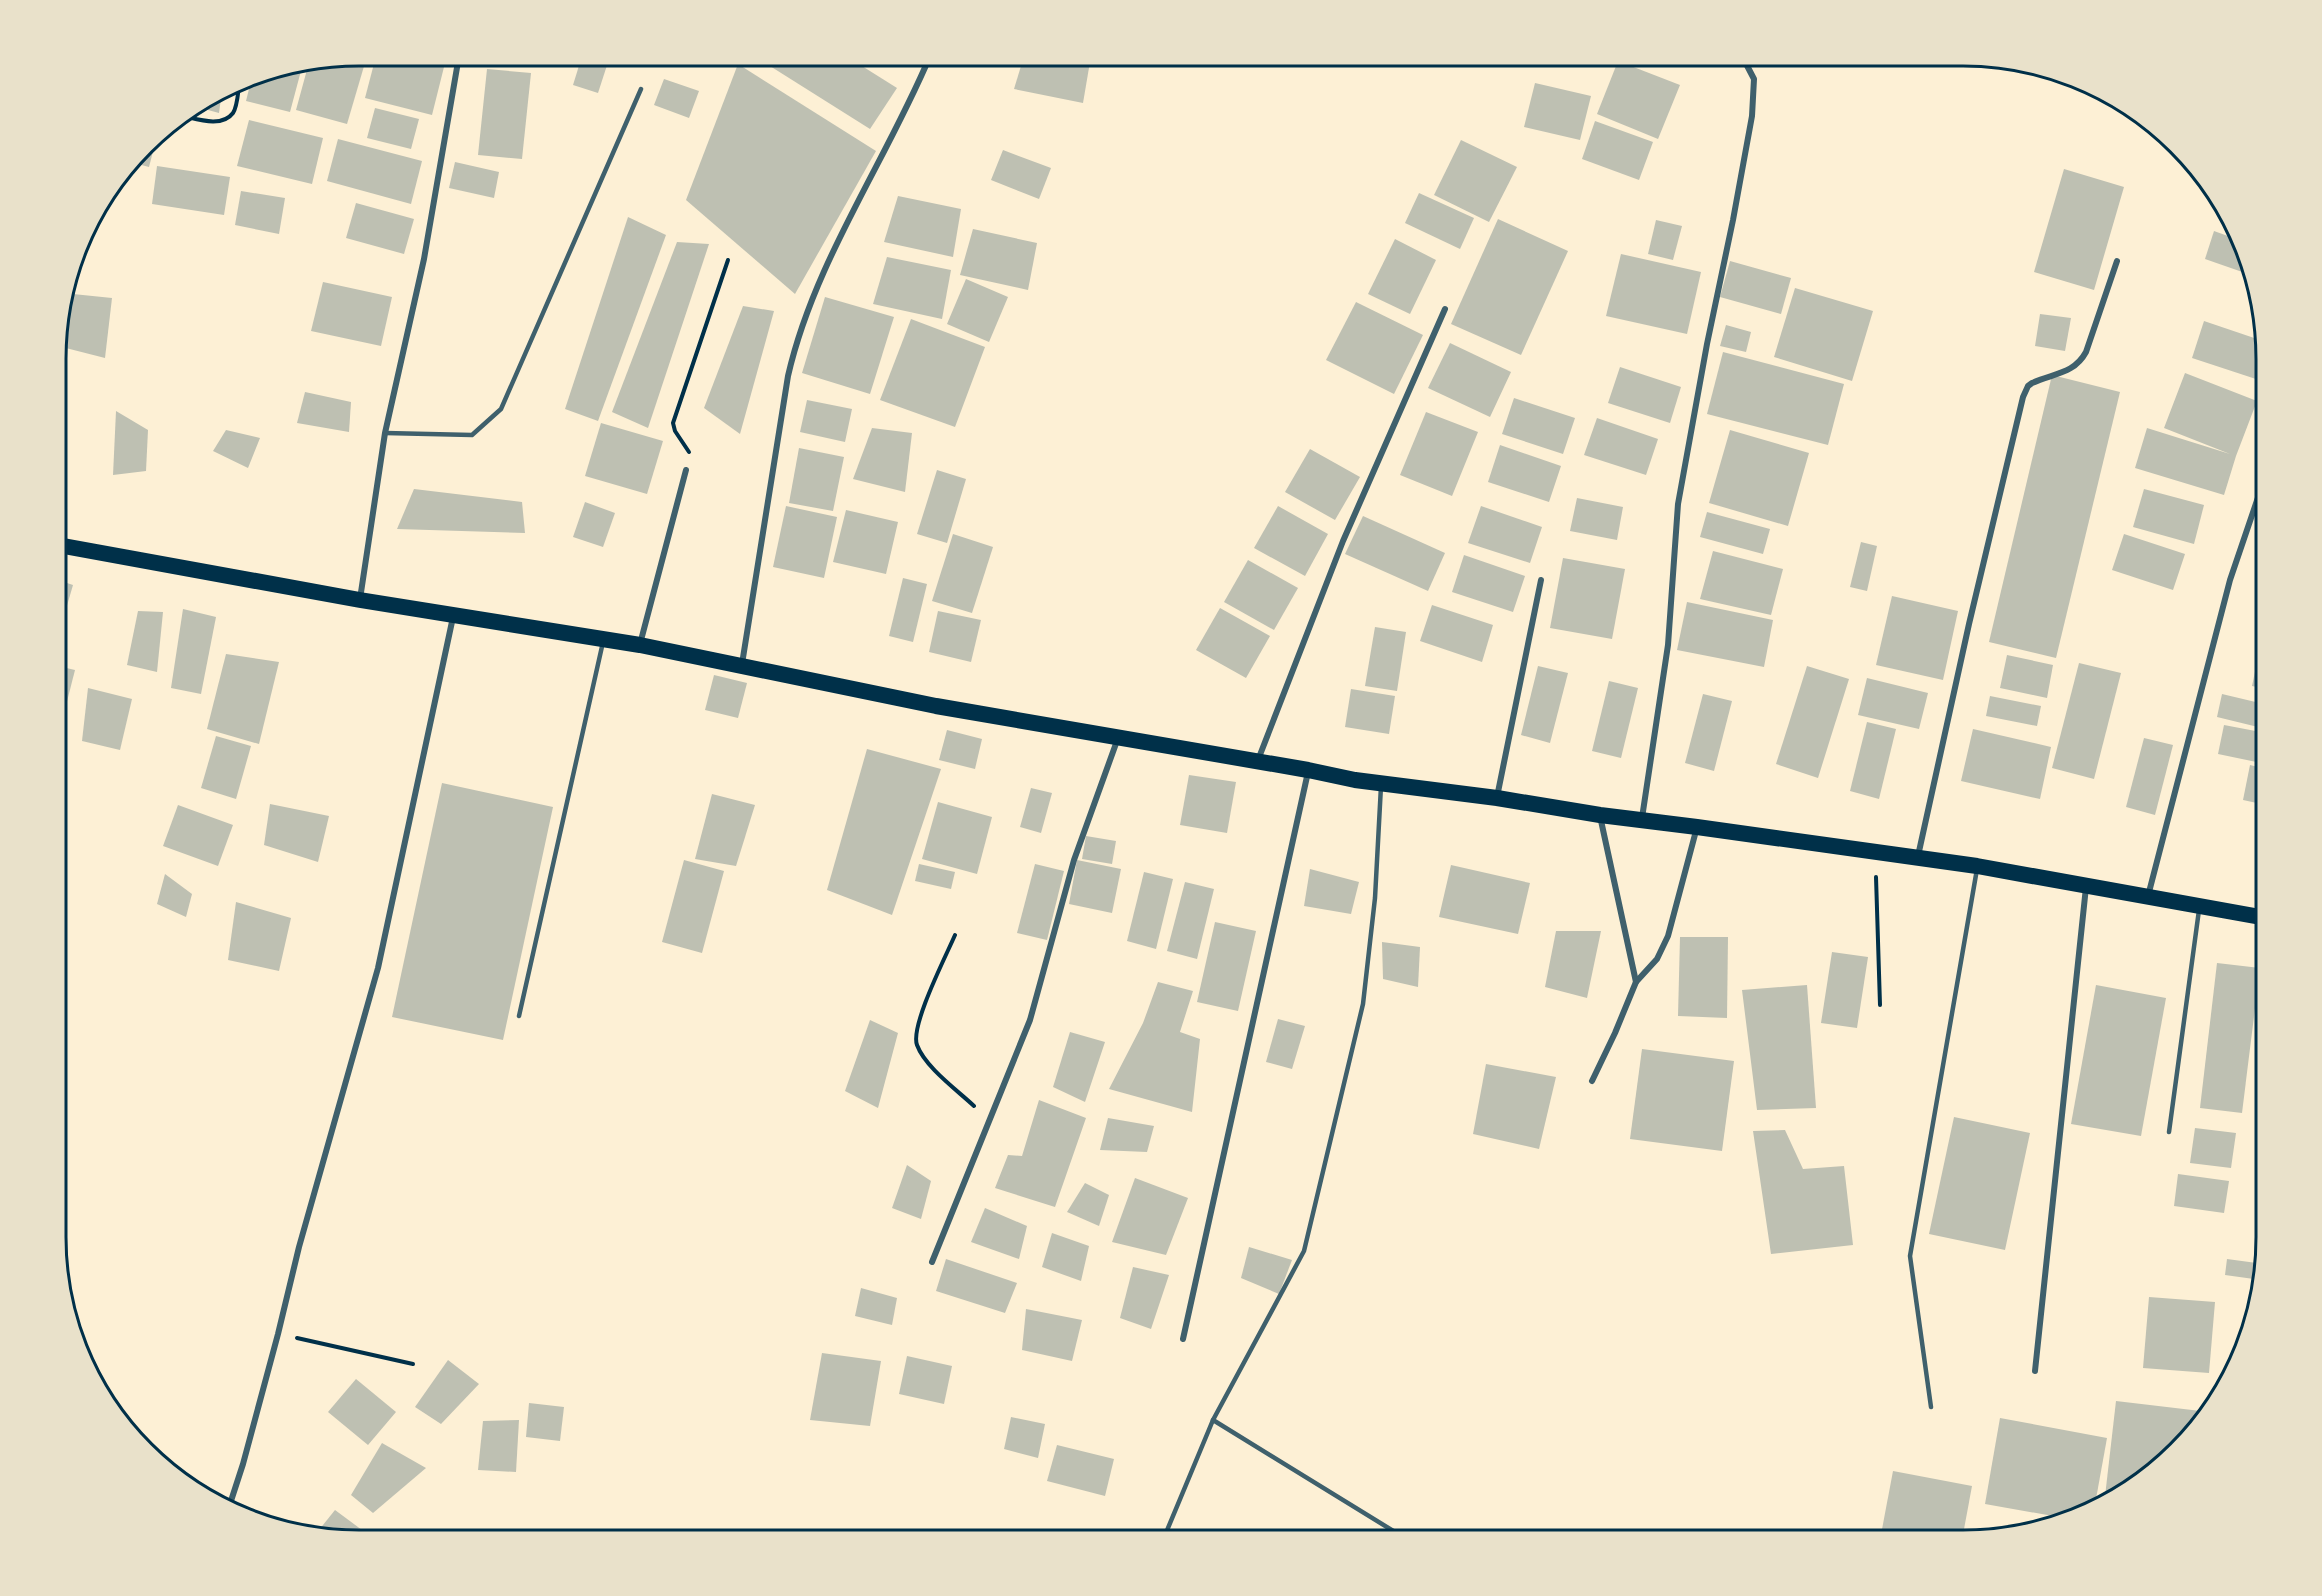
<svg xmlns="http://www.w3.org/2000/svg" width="2322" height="1596" font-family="Quicksand,sans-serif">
<rect width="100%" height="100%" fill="#fdf0d5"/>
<g fill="#bec0b2">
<path d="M359,56H367L347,124L296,110L308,66Z"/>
<path d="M376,56H433L446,59L432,115L365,98Z"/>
<path d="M582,56H610L598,93L573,85Z"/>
<path d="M754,56H846L897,88L870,129Z"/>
<path d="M1024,56H1091L1083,103L1014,89Z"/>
<path d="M1618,61L1680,85L1658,139L1597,114Z"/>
<path d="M738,64L876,151L795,294L686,200Z"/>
<path d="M302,67L290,112L246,101L252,77Z"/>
<path d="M487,69L531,73L522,159L478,155Z"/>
<path d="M664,79L699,91L689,118L654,105Z"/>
<path d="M1535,83L1591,96L1580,140L1524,127Z"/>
<path d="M222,91L219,113L197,107Z"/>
<path d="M375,108L419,119L411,149L367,138Z"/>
<path d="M249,120L323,138L312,184L237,166Z"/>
<path d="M1595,121L1653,142L1639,180L1582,159Z"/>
<path d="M158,132L149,167L134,163Z"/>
<path d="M338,139L422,161L411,204L327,181Z"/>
<path d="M1461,140L1517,167L1489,222L1434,195Z"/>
<path d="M1003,150L1051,168L1039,199L991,180Z"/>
<path d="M455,162L499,172L494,198L449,188Z"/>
<path d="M157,166L230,177L224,215L152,204Z"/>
<path d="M2064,169L2124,187L2094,290L2034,272Z"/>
<path d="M241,191L285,198L279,234L235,225Z"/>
<path d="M1419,193L1474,218L1460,249L1405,223Z"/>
<path d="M898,196L961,209L953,257L884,242Z"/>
<path d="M356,203L414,219L404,254L346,238Z"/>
<path d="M628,217L666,235L598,421L565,409Z"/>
<path d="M1498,219L1568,251L1521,355L1451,324Z"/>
<path d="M1656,220L1682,226L1673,260L1648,254Z"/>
<path d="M973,229L1037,243L1028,290L960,275Z"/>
<path d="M2214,231L2239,240L2248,274L2205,259Z"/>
<path d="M1395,239L1436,260L1410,314L1368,294Z"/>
<path d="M677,242L709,244L648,428L612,412Z"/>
<path d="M1621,254L1701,272L1687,334L1606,316Z"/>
<path d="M887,257L951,270L942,319L873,304Z"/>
<path d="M1730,261L1791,278L1781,314L1720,297Z"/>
<path d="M966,279L1008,297L989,342L947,324Z"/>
<path d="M323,282L392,297L381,346L311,331Z"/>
<path d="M1795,288L1873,311L1852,381L1774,357Z"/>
<path d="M73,294L112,298L105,358L58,346V334Z"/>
<path d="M825,297L894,317L870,394L802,373Z"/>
<path d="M1356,302L1423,335L1394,394L1326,360Z"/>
<path d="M743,306L774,311L740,434L704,408Z"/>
<path d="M2040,314L2071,318L2065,351L2035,346Z"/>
<path d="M911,319L985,347L955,427L880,400Z"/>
<path d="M2204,321L2266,342L2265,382L2192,358Z"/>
<path d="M1726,325L1751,332L1746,352L1720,346Z"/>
<path d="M1450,343L1511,372L1490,417L1428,388Z"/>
<path d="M1723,352L1844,384L1828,445L1707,414Z"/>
<path d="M1620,367L1681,387L1670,423L1608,403Z"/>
<path d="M2185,373L2257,401L2236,456L2224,495L2135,468L2147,428L2230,454L2164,428Z"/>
<path d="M2052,375L2120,392L2056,658L1989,642Z"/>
<path d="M305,392L351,402L349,432L297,423Z"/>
<path d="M1514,398L1575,418L1563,454L1502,434Z"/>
<path d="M807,400L852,409L845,442L800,432Z"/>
<path d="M116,411L148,430L146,471L113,475Z"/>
<path d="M1426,412L1478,432L1452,496L1400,475Z"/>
<path d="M1597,418L1658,439L1646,475L1584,455Z"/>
<path d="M601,423L663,441L647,494L585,476Z"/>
<path d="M872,428L912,433L905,492L853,479Z"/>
<path d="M226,430L260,438L248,468L213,451Z"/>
<path d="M1730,430L1809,453L1788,526L1709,503Z"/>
<path d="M1500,445L1561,466L1549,502L1488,482Z"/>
<path d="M799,448L844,457L833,511L789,503Z"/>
<path d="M1310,449L1360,477L1335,520L1285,492Z"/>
<path d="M937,470L966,479L947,543L917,534Z"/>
<path d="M414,489L522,502L525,533L397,529Z"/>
<path d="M2144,489L2204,505L2194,544L2133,527Z"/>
<path d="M1577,498L1623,507L1617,540L1570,531Z"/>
<path d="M585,502L615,513L603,547L573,537Z"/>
<path d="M786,506L837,517L824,578L773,567Z"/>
<path d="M1278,506L1328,534L1305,576L1254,548Z"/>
<path d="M1481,506L1542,527L1530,563L1468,543Z"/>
<path d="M846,510L898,522L886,574L833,562Z"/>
<path d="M1707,512L1770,529L1763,554L1700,537Z"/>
<path d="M1363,516L1445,553L1428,591L1345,554Z"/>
<path d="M953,534L993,547L972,613L932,601Z"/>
<path d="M2124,534L2185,554L2173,590L2112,570Z"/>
<path d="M1861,542L1877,546L1867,591L1850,587Z"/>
<path d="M1713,551L1783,569L1771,615L1700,599Z"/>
<path d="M1464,555L1525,576L1513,612L1452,592Z"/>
<path d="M1563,558L1625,569L1612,639L1550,628Z"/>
<path d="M1248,560L1298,588L1274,630L1224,602Z"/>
<path d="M903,578L927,584L913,642L889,636Z"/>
<path d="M58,580L73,585L59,633H58Z"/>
<path d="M1892,596L1958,611L1943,680L1876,665Z"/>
<path d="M1687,602L1773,620L1764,667L1677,650Z"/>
<path d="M1432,605L1493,625L1482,662L1420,641Z"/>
<path d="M1220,608L1270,636L1246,678L1196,650Z"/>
<path d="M183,609L216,617L201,694L171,688Z"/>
<path d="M138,611L163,612L157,672L127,665Z"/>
<path d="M938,611L981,620L971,662L929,652Z"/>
<path d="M1375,627L1406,632L1397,691L1365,686Z"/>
<path d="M2263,634H2266V689L2252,686Z"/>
<path d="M226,654L279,662L259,744L207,729Z"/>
<path d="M2007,655L2053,665L2047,698L2000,688Z"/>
<path d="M2079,663L2121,673L2094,779L2052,768Z"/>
<path d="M58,666L75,670L62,721L58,720Z"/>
<path d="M1538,666L1568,673L1550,743L1521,735Z"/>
<path d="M1807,666L1849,679L1818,778L1776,764Z"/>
<path d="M714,675L747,683L738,718L705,710Z"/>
<path d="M1867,678L1928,693L1919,729L1858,715Z"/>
<path d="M1609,681L1638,688L1621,758L1592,751Z"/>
<path d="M88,688L132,699L120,750L82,741Z"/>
<path d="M1351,689L1395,696L1389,734L1345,727Z"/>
<path d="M1703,694L1732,701L1714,771L1685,763Z"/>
<path d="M2222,694L2264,704L2258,727L2217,717Z"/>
<path d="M1990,696L2041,706L2037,726L1986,716Z"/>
<path d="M1867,722L1896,729L1879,799L1850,791Z"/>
<path d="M2224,725L2266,733V764L2218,754Z"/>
<path d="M1973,729L2051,747L2040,799L1961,781Z"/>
<path d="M947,730L982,739L975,769L939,760Z"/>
<path d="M216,736L251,746L236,799L201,788Z"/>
<path d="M2144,738L2173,745L2155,815L2126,807Z"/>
<path d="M867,749L941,769L892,915L827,890Z"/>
<path d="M2250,765L2266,769V805L2243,800Z"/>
<path d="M1189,775L1236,782L1227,833L1180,825Z"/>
<path d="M442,783L553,807L503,1040L392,1017Z"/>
<path d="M1031,788L1052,793L1041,833L1020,827Z"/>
<path d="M712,794L755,805L736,866L695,859Z"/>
<path d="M938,802L992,817L977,874L922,859Z"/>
<path d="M270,804L329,816L318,862L264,845Z"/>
<path d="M178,805L233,825L218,866L163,846Z"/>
<path d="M1086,836L1116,841L1112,864L1082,859Z"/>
<path d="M58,840L66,843L58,864Z"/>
<path d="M684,860L724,871L702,953L662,942Z"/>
<path d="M1077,860L1121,869L1112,913L1069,904Z"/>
<path d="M919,864L955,872L951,889L915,881Z"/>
<path d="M1035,864L1064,871L1047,940L1017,933Z"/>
<path d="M1451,865L1530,883L1518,934L1439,917Z"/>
<path d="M1310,869L1359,882L1351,914L1304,906Z"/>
<path d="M1144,872L1173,879L1156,949L1127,941Z"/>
<path d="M165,874L192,894L186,917L157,904Z"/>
<path d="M1185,882L1214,889L1197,959L1167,951Z"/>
<path d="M236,902L291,918L279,971L228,960Z"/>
<path d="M1215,922L1256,931L1238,1011L1197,1002Z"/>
<path d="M1556,931H1601L1587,998L1545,987Z"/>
<path d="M1680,937H1728L1727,1018L1678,1016Z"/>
<path d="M1382,942L1420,947L1418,987L1383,979Z"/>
<path d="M1832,952L1868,957L1857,1028L1821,1023Z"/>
<path d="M2217,963L2260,968L2242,1113L2200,1108Z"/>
<path d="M1158,982L1193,991L1180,1032L1200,1039L1192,1112L1109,1089L1143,1023Z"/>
<path d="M1807,985L1816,1108L1757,1110L1742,990Z"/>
<path d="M2096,985L2166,998L2141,1136L2071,1124Z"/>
<path d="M1278,1019L1305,1026L1292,1069L1266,1062Z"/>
<path d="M870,1020L898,1033L878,1108L845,1091Z"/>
<path d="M1070,1032L1105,1042L1085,1102L1053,1087Z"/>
<path d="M1642,1049L1734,1061L1722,1151L1630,1139Z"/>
<path d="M2264,1057L2266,1121L2258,1120Z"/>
<path d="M1486,1064L1556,1077L1539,1149L1473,1134Z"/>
<path d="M1039,1100L1086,1118L1055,1207L995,1188L1008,1155L1022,1156Z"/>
<path d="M1954,1117L2030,1133L2005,1250L1929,1234Z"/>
<path d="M1108,1118L1154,1126L1147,1152L1100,1150Z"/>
<path d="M2195,1128L2236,1133L2231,1168L2190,1163Z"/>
<path d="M1785,1130L1803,1169L1844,1166L1853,1245L1771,1254L1753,1131Z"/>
<path d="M907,1165L931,1181L921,1219L892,1208Z"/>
<path d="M2178,1174L2229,1181L2224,1213L2174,1206Z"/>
<path d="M1135,1178L1188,1198L1166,1255L1112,1242Z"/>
<path d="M1085,1183L1109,1195L1099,1226L1067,1212Z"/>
<path d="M985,1208L1027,1226L1019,1259L971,1242Z"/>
<path d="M1052,1233L1089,1246L1081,1281L1042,1267Z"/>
<path d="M1249,1247L1292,1260L1279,1294L1241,1278Z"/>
<path d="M946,1259L1017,1283L1005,1313L936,1291Z"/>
<path d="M2227,1259L2264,1264L2261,1280L2225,1275Z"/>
<path d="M1133,1267L1169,1275L1151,1329L1120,1318Z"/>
<path d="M861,1288L897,1298L892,1325L855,1316Z"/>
<path d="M2149,1297L2215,1302L2209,1373L2143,1368Z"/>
<path d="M1026,1309L1082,1320L1072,1361L1022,1350Z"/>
<path d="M822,1353L881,1361L870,1426L810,1420Z"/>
<path d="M907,1356L952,1366L944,1404L899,1394Z"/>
<path d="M448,1360L479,1384L441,1424L415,1407Z"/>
<path d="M356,1379L396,1412L368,1445L328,1412Z"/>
<path d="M2116,1401L2209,1412L2204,1422L2163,1465L2104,1505Z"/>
<path d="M529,1403L564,1407L560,1441L526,1437Z"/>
<path d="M1011,1417L1045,1424L1038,1458L1004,1449Z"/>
<path d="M2000,1418L2107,1438L2094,1510L2070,1519L1985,1504Z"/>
<path d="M519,1420L516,1472L478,1470L483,1421Z"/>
<path d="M382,1443L426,1468L373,1513L351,1495Z"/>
<path d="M1057,1445L1114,1459L1105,1496L1047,1481Z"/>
<path d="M1893,1471L1972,1486L1962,1540H1880Z"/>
<path d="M335,1510L362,1530L355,1540H339L315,1535Z"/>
<path d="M1974,1531H2025V1532L1974,1539Z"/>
</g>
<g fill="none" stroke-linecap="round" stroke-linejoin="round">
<g stroke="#003049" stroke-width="4">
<path d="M183,116C197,119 222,128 233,113C238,106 238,89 240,80"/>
<path d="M689,452L675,431L673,423L728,260"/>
<path d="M1876,877L1880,1005"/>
<path d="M955,935C946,956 910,1026 917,1045C925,1067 957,1090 974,1106"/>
<path d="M297,1338L413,1364"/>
</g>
<g stroke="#3f606c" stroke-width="4.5">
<path d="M385,433L472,435L501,409L641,89"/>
<path d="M519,1016L603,642"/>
<path d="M2169,1132L2199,910"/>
<path d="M1931,1407L1910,1256L1977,869"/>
<path d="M1213,1420L1408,1540"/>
<path d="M1163,1540L1213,1420L1304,1251L1363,1004L1375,898L1381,786"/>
</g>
<g stroke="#3f606c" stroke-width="6">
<path d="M360,599L385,433L424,259L459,56"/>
<path d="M640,644L686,470"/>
<path d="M742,664L788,376C814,262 885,163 930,56"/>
<path d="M1258,760L1343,541L1445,309"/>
<path d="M1497,797L1541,580"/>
<path d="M1642,818L1668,645L1678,504L1707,344L1733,220L1752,116L1754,79L1742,56"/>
<path d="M1918,856L1969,624L2023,397L2028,386L2032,383C2054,373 2074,374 2086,352L2117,261"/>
<path d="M2148,896L2230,580L2266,474"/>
<path d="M1636,982L1657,959L1668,936L1697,827"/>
<path d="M1592,1081L1615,1033L1636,982L1600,816"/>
<path d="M932,1262L1030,1020L1074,860L1118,738"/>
<path d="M1183,1339L1308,772"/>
<path d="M2035,1371L2086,887"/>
<path d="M229,1507L243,1464L278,1334L299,1247L378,968L453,617"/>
</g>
<path stroke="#003049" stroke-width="16" d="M58,545L360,600L640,645L936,706L1308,770L1355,780L1497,798L1600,815L1697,827L1977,866L2266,918"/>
</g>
<path d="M0 0H2322V1596H0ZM359 66H1963A293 293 0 0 1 2256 359V1237A293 293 0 0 1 1963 1530H359A293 293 0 0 1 66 1237V359A293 293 0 0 1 359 66Z" fill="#e9e1ca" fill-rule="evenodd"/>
<path fill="none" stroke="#003049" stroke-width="3" d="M359 66H1963A293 293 0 0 1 2256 359V1237A293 293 0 0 1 1963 1530H359A293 293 0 0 1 66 1237V359A293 293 0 0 1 359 66Z"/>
</svg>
